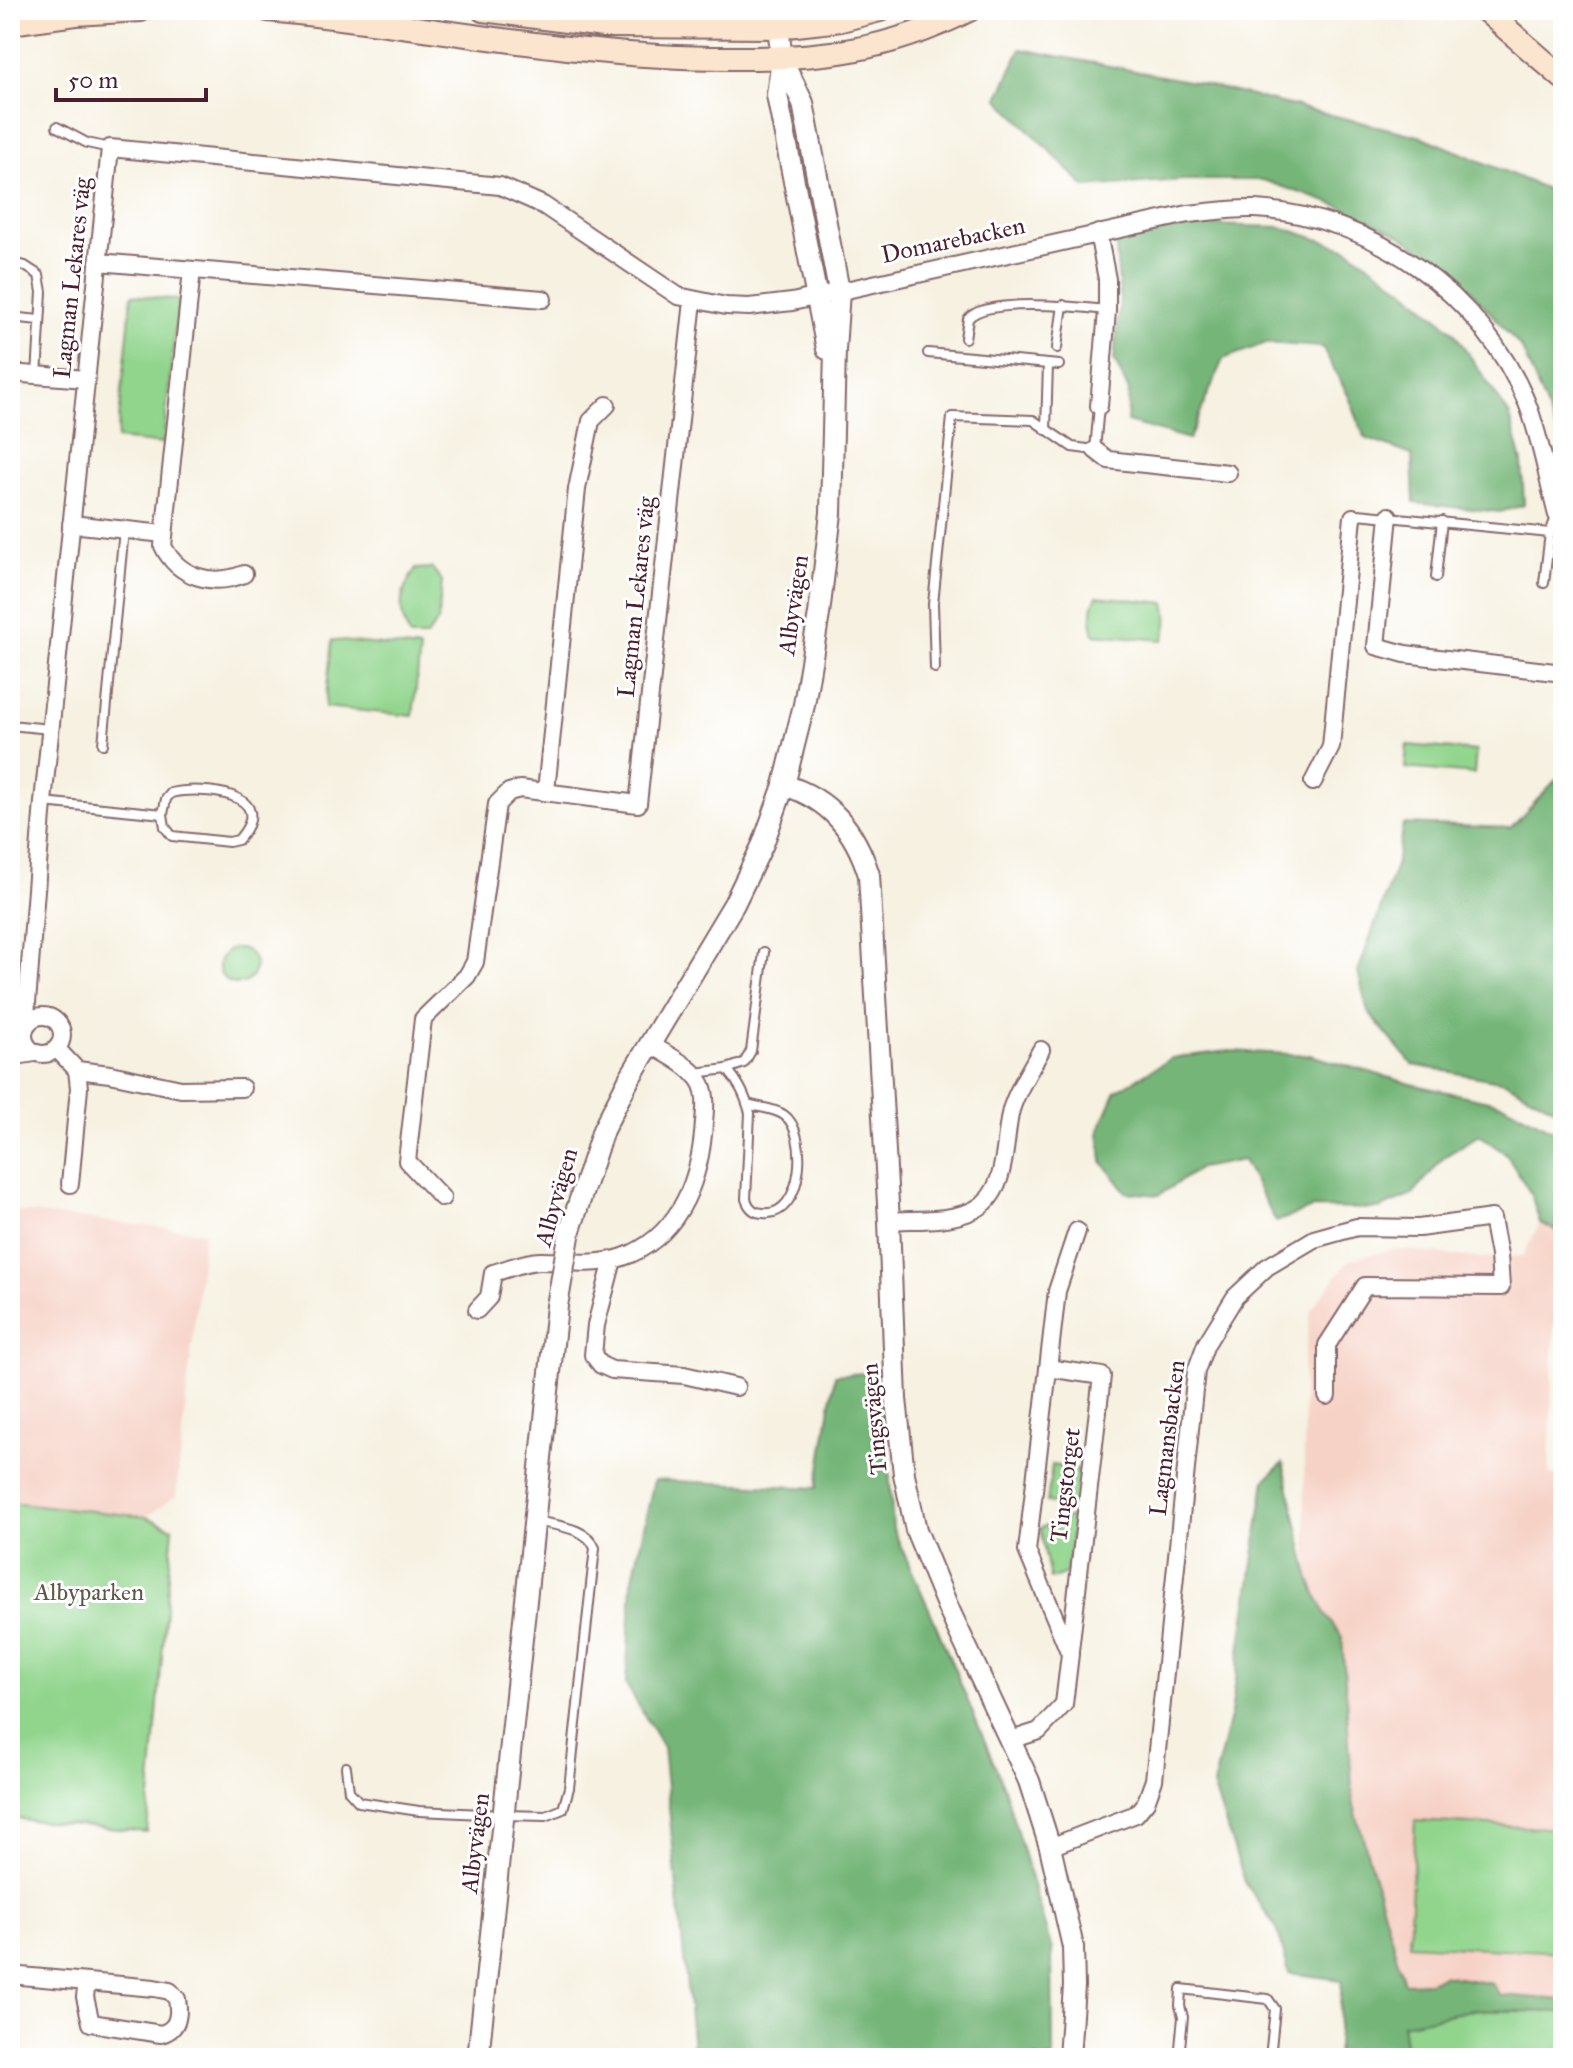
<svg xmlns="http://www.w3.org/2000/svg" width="1573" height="2068" font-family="'IM FELL Great Primer',serif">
<rect width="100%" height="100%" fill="#fff"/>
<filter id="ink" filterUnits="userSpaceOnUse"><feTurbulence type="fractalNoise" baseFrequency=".0125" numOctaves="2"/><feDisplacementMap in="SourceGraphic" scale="16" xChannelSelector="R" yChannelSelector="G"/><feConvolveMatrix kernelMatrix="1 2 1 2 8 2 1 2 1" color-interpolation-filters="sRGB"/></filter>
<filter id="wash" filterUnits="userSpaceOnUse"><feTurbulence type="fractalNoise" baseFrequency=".006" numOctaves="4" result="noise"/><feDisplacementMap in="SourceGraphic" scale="32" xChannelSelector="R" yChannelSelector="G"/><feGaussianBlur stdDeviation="1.8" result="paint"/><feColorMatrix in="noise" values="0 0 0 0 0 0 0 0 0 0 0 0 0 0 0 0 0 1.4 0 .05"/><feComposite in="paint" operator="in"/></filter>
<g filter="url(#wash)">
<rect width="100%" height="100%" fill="#f6f1e1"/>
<g fill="#f6d1c5">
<path d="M12,1211L204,1232L176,1496L146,1517L10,1502V1228Z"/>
<path d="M1540,1223L1563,1234V1315L1554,1324L1549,1475L1563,1477V2000L1500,1995L1430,1982L1404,1983L1353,1802L1342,1637L1325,1614L1310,1580L1305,1517L1303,1364L1311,1310L1349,1260L1393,1249L1479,1258L1523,1256Z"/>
</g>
<g fill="#91d58d" stroke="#6e7a5c" stroke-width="2">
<path d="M132,295L178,300L163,444L117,439Z"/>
<path d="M432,568L442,581L438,621L426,637H410C397,611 399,592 416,569Z"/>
<path d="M1097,596L1165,603C1169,616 1168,628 1163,640L1094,634C1090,624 1091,605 1097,596Z"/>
<path d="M332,640L420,649L413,716L325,707Z"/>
<path d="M1407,745L1476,751L1474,774L1405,768Z"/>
<circle cx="237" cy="966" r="18"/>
<path d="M1052,1465L1079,1469L1074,1505L1047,1502Z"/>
<path d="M10,1502L146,1517L173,1528L147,1832L10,1818Z"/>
<path d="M1073,1516L1067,1573L1050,1579L1040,1528Z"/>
<path d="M1415,1821L1563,1829V1952L1409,1944Z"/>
<path d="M1471,2010L1563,2012V2058H1407L1402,2024Z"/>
</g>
<g fill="#74b678" stroke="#5f6a52" stroke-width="2">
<path d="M1021,49L1193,82L1423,137L1563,196V447L1522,349L1457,274L1400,235L1342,207L1263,180H1182L1085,187L998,98Z"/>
<path d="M1207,225L1281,227L1348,249L1405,290L1453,331L1510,416L1522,462L1524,505L1500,512L1414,503L1412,455L1365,438L1349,397L1322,347L1266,343L1223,359L1189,439L1127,422L1129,391L1114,360L1120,299L1115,236Z"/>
<path d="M1563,772V1113L1505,1082L1413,1065L1368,1012L1358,972L1396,865L1403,824L1511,828Z"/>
<path d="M1228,1051L1310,1055L1415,1085L1502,1104L1546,1126L1563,1137V1234L1540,1223L1531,1194L1506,1154L1479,1135L1444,1157L1412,1195L1379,1209L1312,1208L1276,1222L1243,1160L1200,1168L1159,1195L1126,1192L1102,1161L1099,1130L1116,1091L1172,1058Z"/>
<path d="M883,1372L893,1529L930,1611L1004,1787L1052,1950L1053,2058H694L663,1747L626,1684L632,1583L654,1480L817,1488L835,1375Z"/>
<path d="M1283,1463L1310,1580L1325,1614L1342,1637L1353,1802L1404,1983L1430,1982L1442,1975L1492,1984L1500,1995L1563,2000V2012L1471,2010L1402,2024L1407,2058H1336L1342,1980L1289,1973L1278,1931L1245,1882L1213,1786L1231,1713L1265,1480Z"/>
</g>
</g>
<g filter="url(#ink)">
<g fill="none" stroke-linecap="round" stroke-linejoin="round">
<defs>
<g id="service">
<path d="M57,127L87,143L110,148"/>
<path d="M10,263L25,266L39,275L42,292L37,376"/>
<path d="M10,317L39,320"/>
<path d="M965,338L968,319C983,297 1080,307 1106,310"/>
<path d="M1057,348L1063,305"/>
<path d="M928,353L1059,365"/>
<path d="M1046,430L1048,364"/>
<path d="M1353,517L1358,514L1550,533L1557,515"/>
<path d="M1436,577L1442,521"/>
<path d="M1544,583L1550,533"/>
<path d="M935,668L933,604L952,417L1033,420L1072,447L1095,450L1099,406"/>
<path d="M10,725L50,729"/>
<path d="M103,744L124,530"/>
<path d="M43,802L163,814L165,827L172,836L229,842L238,840C281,792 201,786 171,793L166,799L163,814"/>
<path d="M727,1069C739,1083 745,1095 750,1113L746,1199C749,1208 754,1213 764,1213C804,1217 809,1132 784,1115C774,1108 759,1108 748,1104"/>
<path d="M695,1073L727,1069L744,1063L751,1051L764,952"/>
<path d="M346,1767L349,1791L359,1802L419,1811L504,1815L546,1816L563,1809L569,1788L595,1548C587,1527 556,1526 536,1521"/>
<path d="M1179,2058L1183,2017L1180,2006L1181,1989L1268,1999L1275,2009L1270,2058"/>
</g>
<g id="minor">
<path d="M1098,233L1107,279V311L1099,406"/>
<path d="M98,262L543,299"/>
<path d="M192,270L163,546C178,577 212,587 244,574"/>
<path d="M10,373L86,379"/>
<path d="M1095,450L1108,460L1228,473"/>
<path d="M1389,516L1376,646L1405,654L1563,673"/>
<path d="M71,524L164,534"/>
<path d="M1313,782L1331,747L1353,517"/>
<path d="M546,791L577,489L591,421L607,405"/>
<circle cx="43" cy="1035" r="19"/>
<path d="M25,1028L43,802L110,148L500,186L543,205L678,296L726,306L749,307L792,302L1188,214C1210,212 1233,208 1255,209C1373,216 1482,294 1527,403C1541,439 1547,478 1557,515"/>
<path d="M57,1049L77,1070L110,1074L181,1089L242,1088"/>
<path d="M10,1057L35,1053"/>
<path d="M70,1184L79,1088L77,1070"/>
<path d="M442,1198L407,1161L423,1019L467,976L475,962L497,804L509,792L520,789L638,804L693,301"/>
<path d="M889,1221C916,1219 949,1222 974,1210C1009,1193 1003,1141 1011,1110C1017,1089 1031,1069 1041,1050"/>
<path d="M613,1260L596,1325L593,1355L601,1365L612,1370L684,1375L736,1387"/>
<path d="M477,1310L489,1297L493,1273C508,1269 525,1261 540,1261C574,1261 598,1268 631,1254C683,1230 701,1175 704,1122C705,1110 707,1097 702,1085C693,1066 667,1055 650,1044"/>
<path d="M1048,1368L1102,1376L1070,1650"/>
<path d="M1011,1740L1039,1731L1064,1704L1070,1654L1027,1551L1057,1291L1077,1231"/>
<path d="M1050,1847L1136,1814L1146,1802L1154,1780L1196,1371L1206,1344L1235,1297L1267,1267L1314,1239L1357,1227L1419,1228L1492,1218L1499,1255L1501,1287L1365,1286L1327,1345V1396"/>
<path d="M10,1975L154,1988L170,1991L177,1999C180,2016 178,2029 161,2034L91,2023L85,1997L87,1982"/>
</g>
<g id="tertiary">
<path d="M778,27L782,59L777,95L827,349"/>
<path d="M784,785C830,799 855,830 869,875L889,1221L896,1399L904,1474L916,1530L949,1610L1029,1781L1050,1847L1073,1947L1074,1986L1069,2058"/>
<path d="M570,1230L603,1130L629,1079L734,904L763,844L784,785L804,705L819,614L831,513L835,350L839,291L803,103L782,59"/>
<path d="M478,2058L542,1448"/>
</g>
<g id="secondary">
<path d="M268,10C422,24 572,58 727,58C817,59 887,52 969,10"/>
<path d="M483,10L604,26L778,27L841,20L880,10"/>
<path d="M1485,10L1563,78"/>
<path d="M10,23L76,14L141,10"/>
</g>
</defs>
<use href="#service" stroke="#86686b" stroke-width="12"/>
<use href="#minor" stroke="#86686b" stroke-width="20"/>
<use href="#tertiary" stroke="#86686b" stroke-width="24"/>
<use href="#secondary" stroke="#86686b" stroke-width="26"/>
<use href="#service" stroke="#fff" stroke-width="8"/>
<use href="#minor" stroke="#fff" stroke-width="16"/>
<use href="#tertiary" stroke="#fff" stroke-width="20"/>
<use href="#secondary" stroke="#fce5cf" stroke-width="22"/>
<defs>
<path id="tertiary-bridge" d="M542,1448L557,1306L570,1230"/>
</defs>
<use href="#tertiary-bridge" stroke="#86686b" stroke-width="24" stroke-linecap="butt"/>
<use href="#tertiary-bridge" stroke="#fff" stroke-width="20"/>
</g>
</g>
<g text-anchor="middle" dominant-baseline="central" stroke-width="6" stroke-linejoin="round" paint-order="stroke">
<g font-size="24" fill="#4a1f2b" stroke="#fff">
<text transform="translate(953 240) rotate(-12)">Domarebacken</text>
<text transform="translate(72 278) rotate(-84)">Lagman Lekares väg</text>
<text transform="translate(636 597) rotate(-84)">Lagman Lekares väg</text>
<text transform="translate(793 605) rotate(-82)">Albyvägen</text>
<text transform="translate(556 1197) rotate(-74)">Albyvägen</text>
<text transform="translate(874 1419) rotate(-95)">Tingsvägen</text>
<text transform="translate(1167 1438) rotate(-83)">Lagmansbacken</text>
<text transform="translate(1065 1485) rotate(-83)">Tingstorget</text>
<text transform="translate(475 1843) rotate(-83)">Albyvägen</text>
</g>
<g font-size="24" fill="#5f5648" stroke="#fff">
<text x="89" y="1592">Albyparken</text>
</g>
</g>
<rect width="1573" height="2068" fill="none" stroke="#fff" stroke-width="40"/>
<path d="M56 88v12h150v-12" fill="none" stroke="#4a1f2b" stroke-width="4"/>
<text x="68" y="88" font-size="24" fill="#4a1f2b" stroke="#ffffff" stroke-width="6" paint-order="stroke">50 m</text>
</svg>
